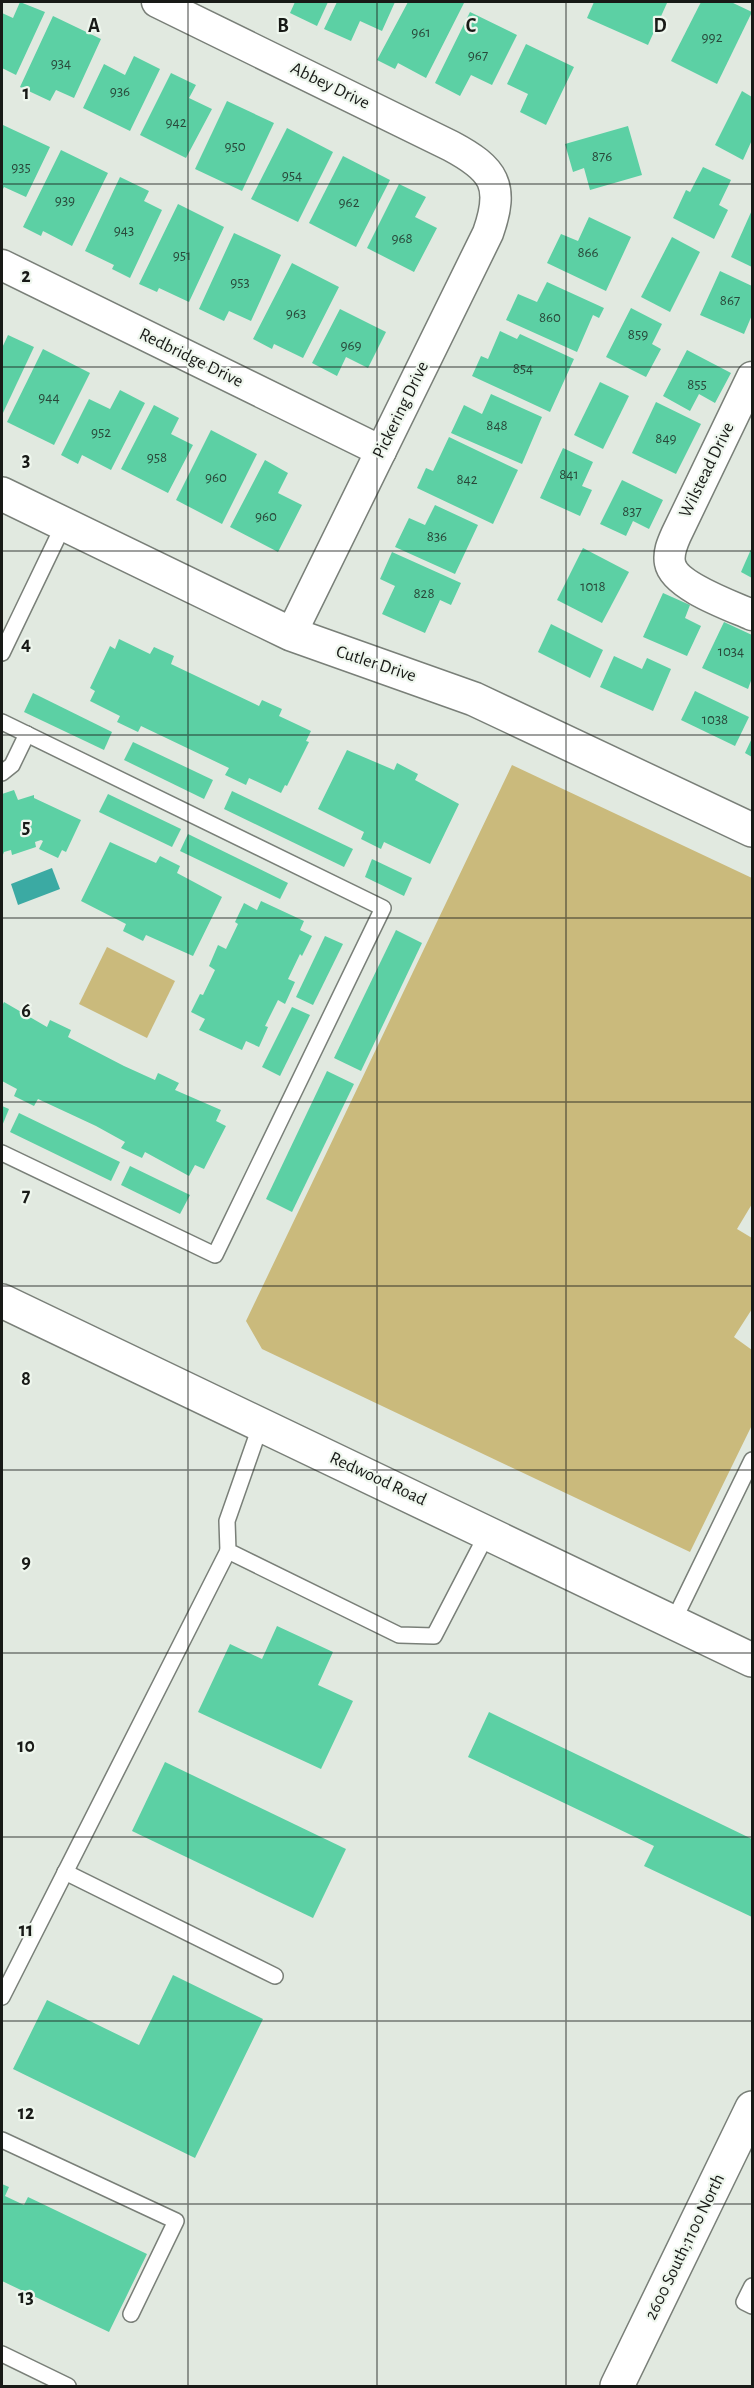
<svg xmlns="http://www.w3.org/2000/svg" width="754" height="2388" font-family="'Alegreya Sans',sans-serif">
<rect width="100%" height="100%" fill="#e1e9e0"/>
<g fill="#caba7c">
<path d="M512,765L752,878V1204L737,1229L752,1238V1309L734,1337L752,1350V1425L690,1552L262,1349L246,1321Z"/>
<path d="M107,947L175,981L147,1038L79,1004Z"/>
</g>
<path fill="#3baaa3" d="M52,868L60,889L18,905L11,884Z"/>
<g fill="#5cd0a4">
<path d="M20,2L45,12L16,75L2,68V13L13,18Z"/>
<path d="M295,2H328L317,26L290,13Z"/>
<path d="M337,2H395L382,31L360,21L351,41L324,29Z"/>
<path d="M408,2L464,3L426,78L398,63L395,69L377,60Z"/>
<path d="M594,2H664L667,3L648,45L587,18Z"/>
<path d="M701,2H731L752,12L717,84L671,61Z"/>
<path d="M470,12L517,35L492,85L471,75L460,96L435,83Z"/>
<path d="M53,16L101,39L74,98L56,90L50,101L20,87Z"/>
<path d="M526,44L574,67L546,125L520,112L528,94L507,84Z"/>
<path d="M134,56L160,69L130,131L83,108L104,64L125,75Z"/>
<path d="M171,73L196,85L189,98L212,109L186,158L140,135Z"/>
<path d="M742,91L752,97V140L743,160L715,145Z"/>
<path d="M227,101L274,123L242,191L195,169Z"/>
<path d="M3,125L50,147L26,197L4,187L2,191Z"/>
<path d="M628,126L642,175L590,190L584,168L573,172L565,144Z"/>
<path d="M287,128L333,152L298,222L251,199Z"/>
<path d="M61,150L108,173L72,246L43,231L41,236L23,227Z"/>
<path d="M343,156L390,180L356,247L309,223Z"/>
<path d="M703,167L731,180L719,205L728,210L714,239L673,218L686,190L690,192Z"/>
<path d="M120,177L149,191L144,201L162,210L130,278L112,269L114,265L85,251Z"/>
<path d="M399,184L426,197L415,217L437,228L414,272L367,248Z"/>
<path d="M178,204L224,227L189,302L159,288L157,292L139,284Z"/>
<path d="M752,210V267L731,257Z"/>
<path d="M589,217L631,237L606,291L547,263L561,234L578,241Z"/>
<path d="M234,233L281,255L251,321L229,311L224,321L199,309Z"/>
<path d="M672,237L700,252L670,312L641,297Z"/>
<path d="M292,263L339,287L303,358L274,344L272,349L253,339Z"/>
<path d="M720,271L752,286V315L744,334L700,315Z"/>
<path d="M547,282L604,308L599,318L593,315L577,352L506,320L518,294L537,302Z"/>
<path d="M631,308L662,324L652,344L661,349L646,377L606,357Z"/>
<path d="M340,309L386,332L368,368L346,357L337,376L312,363Z"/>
<path d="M500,331L517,339L520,334L574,359L550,412L472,376L481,356L488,359Z"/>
<path d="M8,335L34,347L2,415V348Z"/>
<path d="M43,349L90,373L54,445L7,422Z"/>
<path d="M687,350L731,373L715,403L699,394L690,411L663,396Z"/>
<path d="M600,382L629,396L603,449L574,435Z"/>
<path d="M120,390L145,403L111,470L82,455L78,464L61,455L89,399L110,409Z"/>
<path d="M491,394L542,417L522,464L451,433L464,405L482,414Z"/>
<path d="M656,402L701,424L676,474L632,453Z"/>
<path d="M154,405L179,418L171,434L193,445L168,493L121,469Z"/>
<path d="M211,430L257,454L222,524L176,500Z"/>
<path d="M449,437L518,470L493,524L417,488L426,468L433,471Z"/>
<path d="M563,448L593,462L582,486L592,490L580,516L540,498Z"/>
<path d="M265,460L288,473L278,493L302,505L278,552L230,527Z"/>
<path d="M622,480L663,500L649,529L633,521L626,536L600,524Z"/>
<path d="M435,505L478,525L455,574L395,547L409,518L425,525Z"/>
<path d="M752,547V578L741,572Z"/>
<path d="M583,548L629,572L602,623L557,600Z"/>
<path d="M392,552L461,583L451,605L440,600L425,633L382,614L395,586L380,579Z"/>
<path d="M663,593L690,605L685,618L701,626L687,656L643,637Z"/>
<path d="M724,622L752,635V678L748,689L702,668Z"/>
<path d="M551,624L603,650L590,678L538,652Z"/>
<path d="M119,639L150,654L154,647L174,656L171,664L259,706L262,700L282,709L279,716L311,731L306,741L309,742L287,786L285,785L281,793L249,778L246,785L225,775L229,768L141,726L138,732L117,722L120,716L90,701L95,691L90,688L110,646L115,649Z"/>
<path d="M614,656L642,669L647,658L671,669L653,711L600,687Z"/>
<path d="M695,691L749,717L735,746L681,720Z"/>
<path d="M33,693L112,732L104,750L24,712Z"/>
<path d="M752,738V757L745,753Z"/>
<path d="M133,742L213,780L204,799L124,760Z"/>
<path d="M347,750L394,770L397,763L418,774L415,780L459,804L430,864L384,842L381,849L361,839L364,832L318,809Z"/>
<path d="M14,790L18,800L34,795V798L81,820L66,852L62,850L58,858L39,849L43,841L41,840L35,842L36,847L12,855L11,850L4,852L2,857V794Z"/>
<path d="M232,791L353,849L344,867L224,809Z"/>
<path d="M108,794L181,829L172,847L99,812Z"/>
<path d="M188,834L288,883L280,899L180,851Z"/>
<path d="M110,842L156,863L160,856L180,866L177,873L222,897L193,956L146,935L143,941L123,931L126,924L81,901Z"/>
<path d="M372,859L412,878L404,896L365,877Z"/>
<path d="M261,901L304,921L300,930L312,936L302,956L300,954L288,979L295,982L285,1004L278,1000L265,1026L268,1027L259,1047L246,1041L242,1050L199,1030L205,1019L191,1012L200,994L203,995L215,970L209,966L218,945L226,949L238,924L235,922L244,903L257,910Z"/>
<path d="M396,930L422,943L361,1071L334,1058Z"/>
<path d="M325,936L343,944L313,1005L296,997Z"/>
<path d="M4,1002L47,1027L50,1020L71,1030L68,1037L124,1066L155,1080L158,1073L179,1083L175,1090L221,1110L216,1121L226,1126L204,1169L195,1165L189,1176L145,1152L142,1158L121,1148L125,1142L96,1126L38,1099L34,1106L14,1096L17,1089L2,1081V1006Z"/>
<path d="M292,1007L310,1015L280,1076L262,1067Z"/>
<path d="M327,1071L354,1084L292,1212L266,1199Z"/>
<path d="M2,1106L9,1109L2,1126Z"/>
<path d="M19,1113L120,1162L111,1181L10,1132Z"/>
<path d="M130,1166L190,1195L180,1214L121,1185Z"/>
<path d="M277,1626L333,1652L318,1685L353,1701L321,1769L198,1712L230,1644L262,1659Z"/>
<path d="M489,1712L752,1839V1917L644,1866L654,1846L468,1757Z"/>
<path d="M165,1762L346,1849L313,1918L132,1831Z"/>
<path d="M173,1975L263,2019L195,2158L13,2069L47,2000L139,2045Z"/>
<path d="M2,2184L9,2187L5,2196L24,2205L28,2197L147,2254L109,2332L2,2281Z"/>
</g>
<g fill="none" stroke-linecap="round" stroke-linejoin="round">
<defs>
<g id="service">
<path d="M2,653L64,524"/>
<path d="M2,722L383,908L215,1255L2,1153"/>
<path d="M2,773L12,765L27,734"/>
<path d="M261,1424L227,1521L228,1551L399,1635L434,1636L488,1532"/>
<path d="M673,1622L752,1460"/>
<path d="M65,1872L275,1976"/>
<path d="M2,1997L228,1551"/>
<path d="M2,2140L176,2221L131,2314"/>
<path d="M752,2286L744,2302L752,2306"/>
<path d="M2,2354L68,2386"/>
</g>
<g id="minor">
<path d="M157,2L451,146C494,169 505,185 488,233L291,634"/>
<path d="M2,265L381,451"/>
<path d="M752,377L676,535C672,544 668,553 670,563C674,586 732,606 752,615"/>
</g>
<path id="tertiary" d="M2,494L291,634L474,699L752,830"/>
<g id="secondary">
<path d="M2,1301L752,1660"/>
<path d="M617,2386L752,2108"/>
</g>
</defs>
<use href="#service" stroke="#797f78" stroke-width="18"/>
<use href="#minor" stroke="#797f78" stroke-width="33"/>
<use href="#tertiary" stroke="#797f78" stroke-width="36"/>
<use href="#secondary" stroke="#797f78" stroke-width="36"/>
<use href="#service" stroke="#fff" stroke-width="15"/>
<use href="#minor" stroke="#fff" stroke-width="30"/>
<use href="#tertiary" stroke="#fff" stroke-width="33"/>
<use href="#secondary" stroke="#fff" stroke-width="33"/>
</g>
<path fill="none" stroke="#181a17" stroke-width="1.5" stroke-opacity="0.55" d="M188,2V2386M377,2V2386M566,2V2386M2,184H752M2,367H752M2,551H752M2,735H752M2,918H752M2,1102H752M2,1286H752M2,1470H752M2,1653H752M2,1837H752M2,2021H752M2,2204H752"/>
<g text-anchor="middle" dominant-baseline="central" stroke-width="4.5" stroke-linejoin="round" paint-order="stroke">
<g font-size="15" fill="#29483a">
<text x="421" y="32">961</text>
<text x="712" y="37">992</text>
<text x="478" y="55">967</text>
<text x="61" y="63">934</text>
<text x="120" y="91">936</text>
<text x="176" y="122">942</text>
<text x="235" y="146">950</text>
<text x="602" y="156">876</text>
<text x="21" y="167">935</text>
<text x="292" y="175">954</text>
<text x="65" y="200">939</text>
<text x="349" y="202">962</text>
<text x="124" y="230">943</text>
<text x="402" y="238">968</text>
<text x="588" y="252">866</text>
<text x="182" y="255">951</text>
<text x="240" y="282">953</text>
<text x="730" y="300">867</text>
<text x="296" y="313">963</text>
<text x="550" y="317">860</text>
<text x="638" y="334">859</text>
<text x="351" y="345">969</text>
<text x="523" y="368">854</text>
<text x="697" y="384">855</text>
<text x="49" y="397">944</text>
<text x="497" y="425">848</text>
<text x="101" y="432">952</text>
<text x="666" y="438">849</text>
<text x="157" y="457">958</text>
<text x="569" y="474">841</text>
<text x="216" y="477">960</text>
<text x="467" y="479">842</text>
<text x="632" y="511">837</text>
<text x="266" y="516">960</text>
<text x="437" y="536">836</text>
<text x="593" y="586">1018</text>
<text x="424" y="593">828</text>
<text x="731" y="651">1034</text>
<text x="715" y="719">1038</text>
</g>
<g font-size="18" fill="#181a17" stroke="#eef6ed">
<text transform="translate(330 86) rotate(26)">Abbey Drive</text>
<text transform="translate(191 358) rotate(26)">Redbridge Drive</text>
<text transform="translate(401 410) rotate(-64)">Pickering Drive</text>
<text transform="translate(707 470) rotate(-64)">Wilstead Drive</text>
<text transform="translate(376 664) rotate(18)">Cutler Drive</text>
<text transform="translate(378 1479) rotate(25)">Redwood Road</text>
<text transform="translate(685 2247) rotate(-64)">2600 South;1100 North</text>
</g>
</g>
<g font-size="20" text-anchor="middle" font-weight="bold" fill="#181a17" stroke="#eef6ed" stroke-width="4.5" stroke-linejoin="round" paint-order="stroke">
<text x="94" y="32">A</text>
<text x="283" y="32">B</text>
<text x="471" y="32">C</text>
<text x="660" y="32">D</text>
<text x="26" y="99">1</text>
<text x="26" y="282">2</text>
<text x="26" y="466">3</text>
<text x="26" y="650">4</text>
<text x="26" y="833">5</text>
<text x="26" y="1017">6</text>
<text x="26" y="1201">7</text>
<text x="26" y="1385">8</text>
<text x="26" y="1568">9</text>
<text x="26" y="1752">10</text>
<text x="26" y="1936">11</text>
<text x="26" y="2119">12</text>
<text x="26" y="2303">13</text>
</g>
<rect width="754" height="2388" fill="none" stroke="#181a17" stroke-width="6"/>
</svg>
